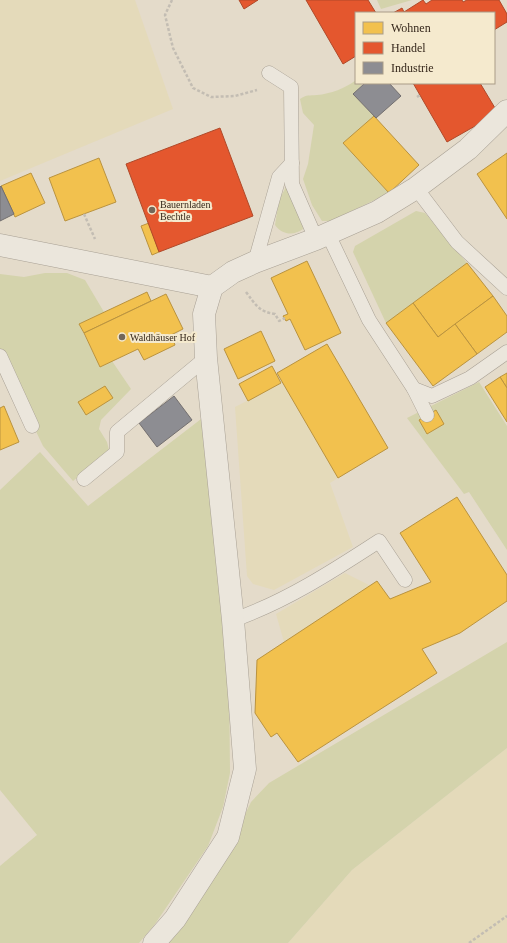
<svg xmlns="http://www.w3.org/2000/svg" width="507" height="943" font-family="'Times New Roman',serif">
<rect width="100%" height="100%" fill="#e4dbca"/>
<g fill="#e4daba">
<path d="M0,0H135L173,109L0,181Z"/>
<path d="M282,383L338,478L330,483L353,547L274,590L253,584L247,576L235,407Z"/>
<path d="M345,573L371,586L284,642L276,614Z"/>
<path d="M507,748V943H288L352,870Z"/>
</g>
<g fill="#d4d3ac">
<path d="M377,0H412L381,9Z"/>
<path d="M356,80V83H360L362,85L353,94L374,116L343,143L389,193L331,221H322L312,205L303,179L308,164L314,125L303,113L300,99C307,94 309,96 317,95C330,94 346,88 356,80Z"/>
<path d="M287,185L302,219L303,229C294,236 282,235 275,225L279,200Z"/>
<path d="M416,211L425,213L467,263L386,323L353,252L355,246Z"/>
<path d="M45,273H67L85,280L104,312L79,324L100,367L112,361L131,389L101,420L99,429L107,442L109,450L73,481L43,446L0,356V274L24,277Z"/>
<path d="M479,382L507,426V550L469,492L464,494L407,418Z"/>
<path d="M205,416L229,672L230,773L223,807L208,846L155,924L139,943H0V866L37,835L0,790V490L40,452L88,506Z"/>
<path d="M507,642V748L352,870L288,943H165L235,835L251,802L269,783Z"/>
</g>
<g fill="#f2c14e" stroke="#ba933f">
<path d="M374,116L419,165L389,193L343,143Z"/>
<path d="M507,153V219L477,174Z"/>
<path d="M99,158L116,202L65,221L49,178Z"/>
<path d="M31,173L45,203L15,217L1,186Z"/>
<path d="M149,223L159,252L152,255L141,226Z"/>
<path d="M307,261L341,333L305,350L290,319L286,321L283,316L288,314L271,278Z"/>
<path d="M467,263L493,296L438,337L413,303Z"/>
<path d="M147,292L151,301L84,333L79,324Z"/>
<path d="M166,294L183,329L171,335L175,345L144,360L138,349L100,367L84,333Z"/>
<path d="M493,296L507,316V332L477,354L455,324Z"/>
<path d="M413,303L438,337L455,324L477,354L433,386L386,323Z"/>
<path d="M261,331L275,361L238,379L224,349Z"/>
<path d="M327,344L388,448L338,478L277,373Z"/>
<path d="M272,366L281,383L248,401L239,384Z"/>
<path d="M507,373V388L500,377Z"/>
<path d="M500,377L507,388V422L485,387Z"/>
<path d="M105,386L113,398L86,415L78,402Z"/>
<path d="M4,406L19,442L0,450V408Z"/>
<path d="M436,410L444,424L427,434L419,420Z"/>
<path d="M457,497L507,575V601L460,633L422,649L437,673L298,762L277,733L271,737L255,713L257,660L377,581L390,599L431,582L400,533Z"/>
</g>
<g fill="#e4572e" stroke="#b04929">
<path d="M239,0H258L244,9Z"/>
<path d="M306,0H368L376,13H356V56L343,64Z"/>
<path d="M423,0L426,4L432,0H462L463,2L467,0H499L507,14V22L494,30V13H393L402,8L404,12Z"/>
<path d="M413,83H480L498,113L447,142Z"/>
<path d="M220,128L253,216L159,252L126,164Z"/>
</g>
<g fill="#8d8d92" stroke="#736f6f">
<path d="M365,83H389L401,96L376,118L353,94Z"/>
<path d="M1,186L14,214L0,221V187Z"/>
<path d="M174,396L192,420L157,447L139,423Z"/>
</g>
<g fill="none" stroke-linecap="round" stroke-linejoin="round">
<defs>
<g id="service">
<path d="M269,73L291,87L292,184L316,239"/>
<path d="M416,188L457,242L507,288"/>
<path d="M328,234L369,320L414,389L432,396L470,378L507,352"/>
<path d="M255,262L279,177L292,163"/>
<path d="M0,356L32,426"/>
<path d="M414,389L427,415"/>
<path d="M84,479L117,452V432L206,358"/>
<path d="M233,620C285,602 333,571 379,541L405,580"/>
</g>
<g id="minor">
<path d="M0,245L212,287"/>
<path d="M154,943L175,919L228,837L245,769L233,620L206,358L204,314L212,287L233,272L255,262L316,239L377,212L416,188L468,149L507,111"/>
</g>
</defs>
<use href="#service" stroke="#a8a094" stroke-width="15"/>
<use href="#minor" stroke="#a8a094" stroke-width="23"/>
<g stroke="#c3bdb3" stroke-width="2.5" stroke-dasharray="3 2" stroke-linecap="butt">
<path d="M172,0L165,15L173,48L193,88L211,97L235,96L257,90"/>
<path d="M417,97L420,95"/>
<path d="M84,214L95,239"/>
<path d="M246,292C255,304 259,312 275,314L279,321L285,318"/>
<path d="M469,943L507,916"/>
</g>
<use href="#service" stroke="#ebe6dc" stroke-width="14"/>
<use href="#minor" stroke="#ebe6dc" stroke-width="22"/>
</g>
<g fill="#736759" stroke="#f5eace" stroke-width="1.5">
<circle cx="152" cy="210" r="4"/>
<circle cx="122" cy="337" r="4"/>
</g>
<g text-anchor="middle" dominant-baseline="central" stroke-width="4" stroke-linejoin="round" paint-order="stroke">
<g font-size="10" fill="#36281c" stroke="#f5eace" text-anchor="start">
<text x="160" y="204">Bauernladen<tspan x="160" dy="12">Bechtle</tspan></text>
<text x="130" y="337">Waldhäuser Hof</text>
</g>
</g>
<rect x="355" y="12" width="140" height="72" fill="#f5eace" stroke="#a99c87"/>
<rect x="363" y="22" width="20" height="12" fill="#f2c14e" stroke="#a99c87"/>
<text x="391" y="32" font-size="12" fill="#36281c">Wohnen</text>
<rect x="363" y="42" width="20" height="12" fill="#e4572e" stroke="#a99c87"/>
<text x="391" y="52" font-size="12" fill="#36281c">Handel</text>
<rect x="363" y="62" width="20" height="12" fill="#8d8d92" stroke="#a99c87"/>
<text x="391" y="72" font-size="12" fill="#36281c">Industrie</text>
</svg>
